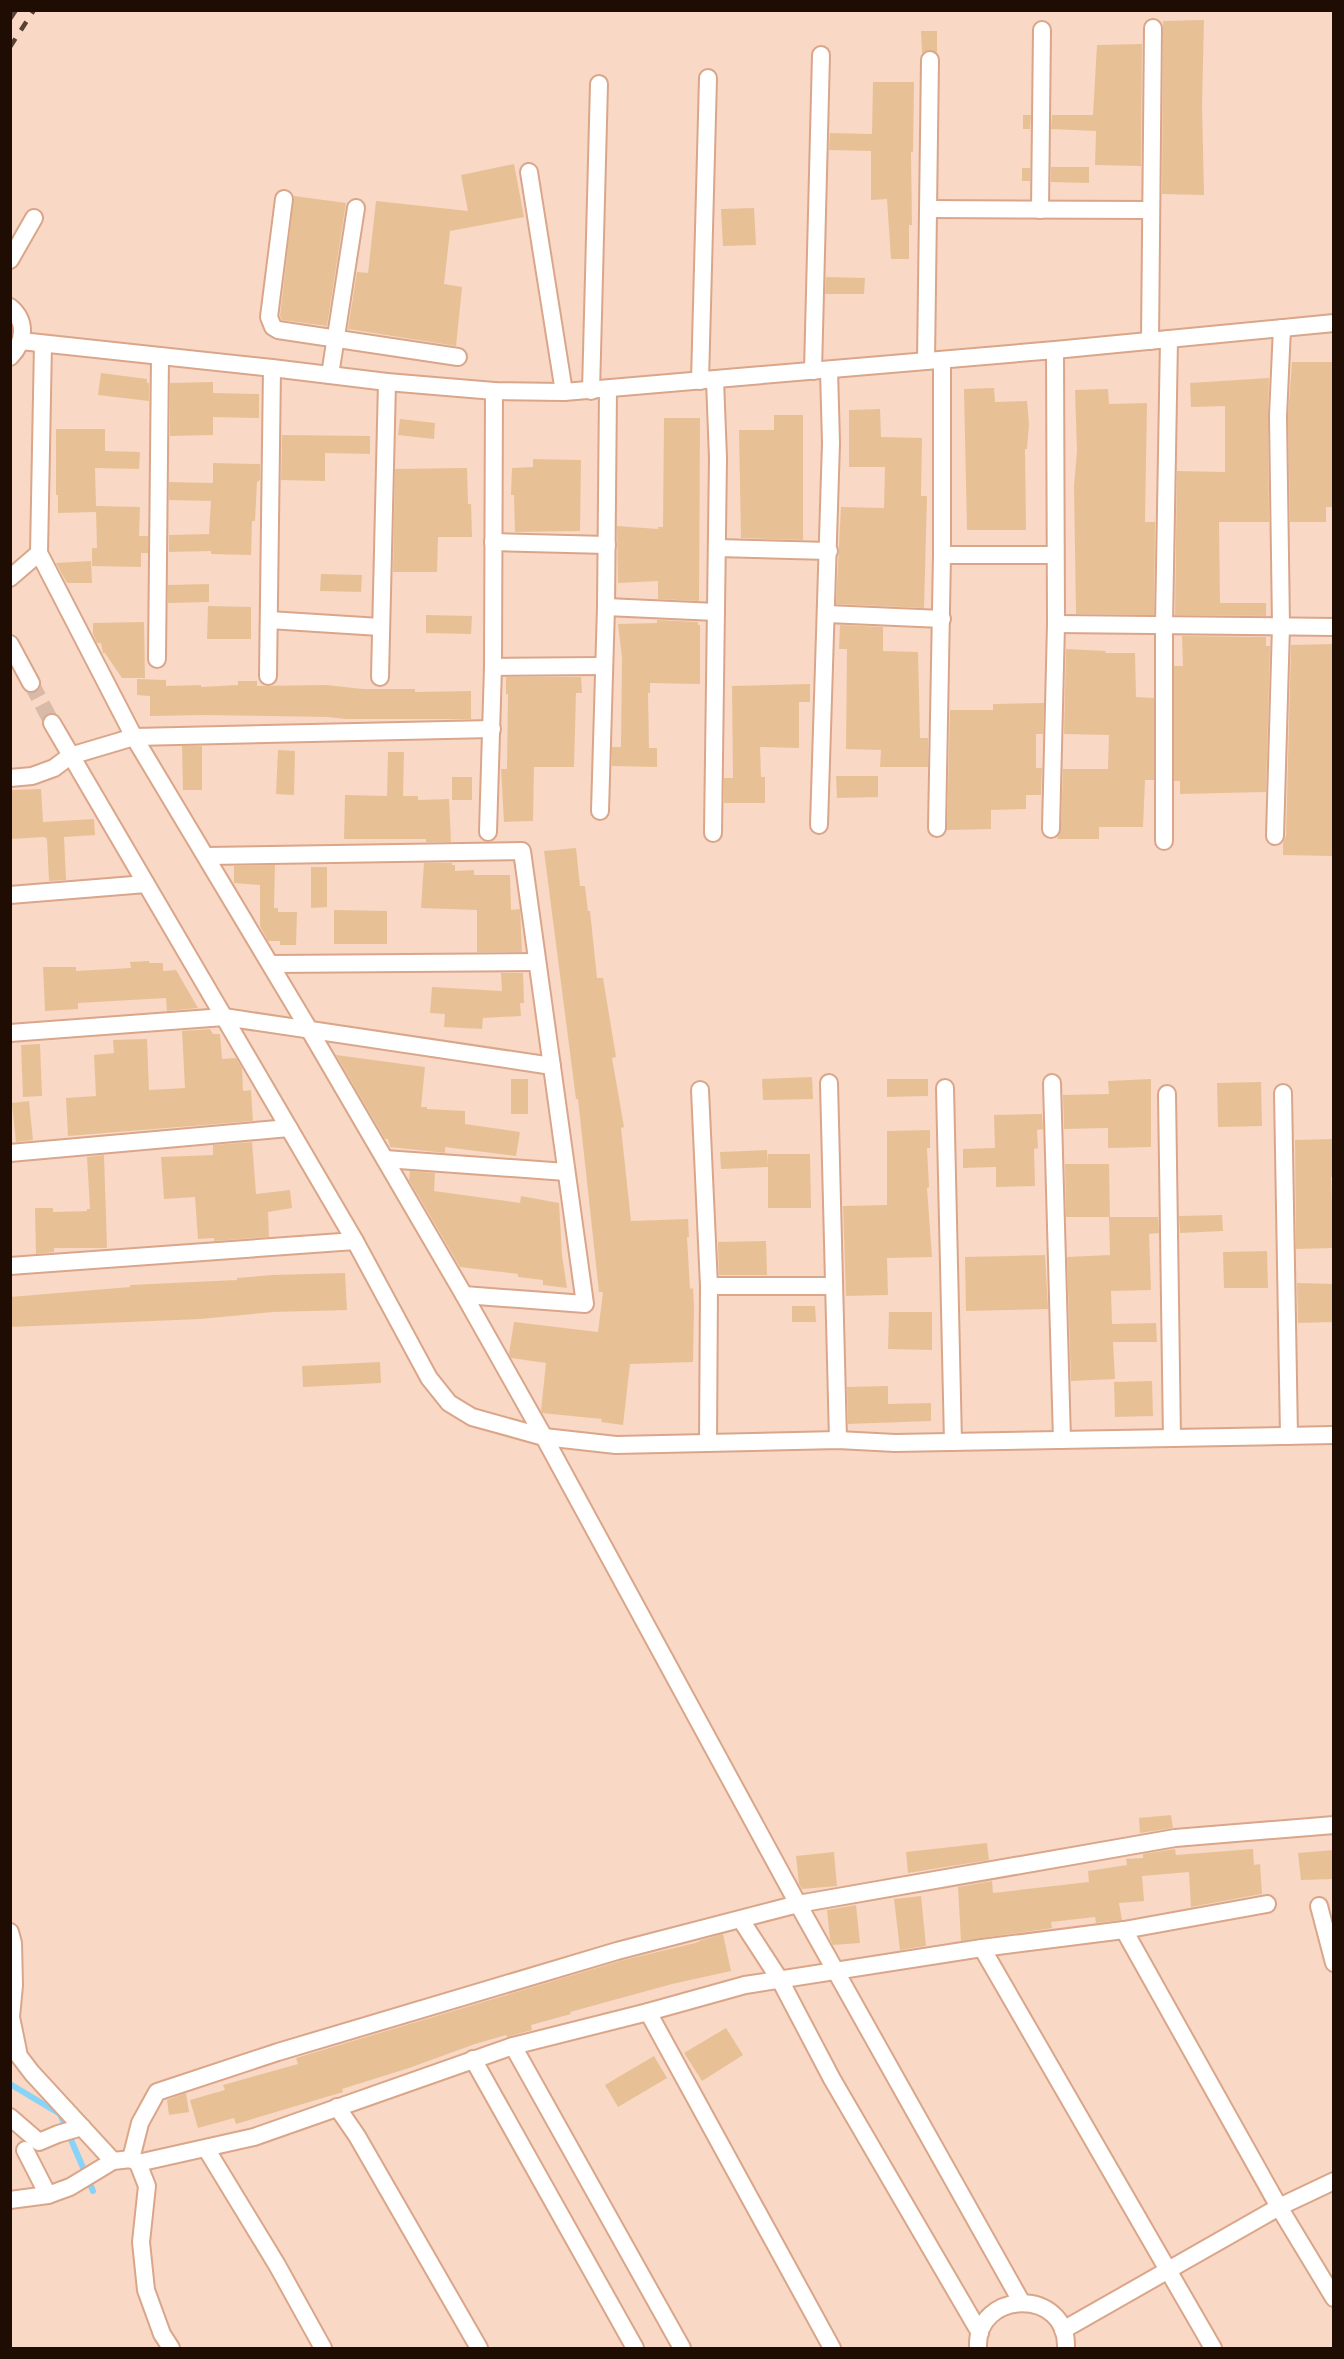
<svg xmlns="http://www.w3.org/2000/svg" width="1344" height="2359" font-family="'Nunito Sans',sans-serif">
<rect width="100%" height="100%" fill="#f9d8c6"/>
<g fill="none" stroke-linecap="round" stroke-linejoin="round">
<path stroke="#89d3f8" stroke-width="6" d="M10,2084L60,2114L93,2191"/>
</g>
<g fill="#e7c195">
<path d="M1204,20L1202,106L1204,195L1162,194L1163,21Z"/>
<path d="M921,31H937V53L930,50L922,53Z"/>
<path d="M1142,44L1141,166L1095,165L1096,131L1051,129L1052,115H1093L1097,45Z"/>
<path d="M873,82H914L913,152H911L912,225H909V259H891L887,199L871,200V151L829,150L830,133L872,134Z"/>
<path d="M1023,115H1031L1030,129H1023Z"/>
<path d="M514,164L524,217L450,231L444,284L462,287L456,346L348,329L357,272L368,273L376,201L468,211L461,175Z"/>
<path d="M1051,167H1089V183L1051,182Z"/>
<rect x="1022" y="168" width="8" height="13"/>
<path d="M294,196L346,203L327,326L282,320L280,316Z"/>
<path d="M754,208L756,245L723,246L721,209Z"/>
<path d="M826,277L865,278L864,294H825Z"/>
<path d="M1292,362H1332L1334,507H1326V522H1290L1288,416Z"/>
<path d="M101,373L147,379V383H149V401L98,395Z"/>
<path d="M1269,378L1268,416L1269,522H1219L1220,603H1266V616L1175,615L1177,471L1225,472V406L1191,407L1190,383Z"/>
<path d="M213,382V393L259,394V418L213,417V435L170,436V383Z"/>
<path d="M994,388L995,402L1027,401L1029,424L1027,449H1025L1026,530H967L964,389Z"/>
<path d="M1108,389L1109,404L1147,403L1145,522H1155L1154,615L1076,614L1074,486L1077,451L1075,390Z"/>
<path d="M880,409L881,437L922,438L921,496H927L924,608L836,604L841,507L884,508L885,467H849V410Z"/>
<path d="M774,415H803V540L741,538L739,430H774Z"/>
<path d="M664,418H700L699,601L658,599V581L618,583L617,526L658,529V527H663Z"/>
<path d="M400,419L435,423L434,439L398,435Z"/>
<path d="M56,429H105V451L140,452L139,469L95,468L96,506L140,507L139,536H148V553H141V567L92,566V548H97L96,512L58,513V495H56Z"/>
<path d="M282,435L370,436V454L325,453V481L281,480Z"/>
<path d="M533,459L581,460L580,531L515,532L514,495H511L512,468L533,467Z"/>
<path d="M213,463L260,464V480L257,482L255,521H252L251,555L211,554V551L169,552V535L209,534L211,501L169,500V482L213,483Z"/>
<path d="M467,468L468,504H471L472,537H438L437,572H393L395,469Z"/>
<path d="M91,561L92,583H67L56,563Z"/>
<path d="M321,574L362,575L361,592L320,591Z"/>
<path d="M209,584V602L168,603V585Z"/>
<path d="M208,606L251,607V639H207Z"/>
<path d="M426,615L472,616L471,634L426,633Z"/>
<path d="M657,620L698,622V625H700V684L650,683V693H648L649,748H657V767L612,766V747H621L622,658L618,624L657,623Z"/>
<path d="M144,622L145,678H122L105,653H103L101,643H97L93,634V623Z"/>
<path d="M840,625L883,627V651L918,652L920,738H928V767H880L881,750L846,749L847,649H839Z"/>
<path d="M1182,636L1266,637V646H1270L1266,792L1180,794V781H1174V666H1183Z"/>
<path d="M1334,644V856L1283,855V843L1286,836L1291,645Z"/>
<path d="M1066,649L1106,651L1105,653H1135L1136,697L1154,698V780H1145L1143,827H1099V839H1057L1061,829L1063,769H1108L1109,735L1064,734Z"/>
<path d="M506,677H581L582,693H576L574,767H534L533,821L504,822L501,769H507L508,694H506Z"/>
<path d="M137,679L166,680V686L201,685V687L238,685V681H257V686L326,685L363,689H415V692L471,691V719H346L328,717L203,715L150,716V696L137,695Z"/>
<path d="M810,684V702H799V748L760,747L761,777H765V803H724V778H733L732,686Z"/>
<path d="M1044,703L1043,734H1036V768H1042L1041,795H1026V809L991,810V829L947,830L950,710H993V704Z"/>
<path d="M182,746H202V790H183Z"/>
<path d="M278,750L295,751L294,795L276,794Z"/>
<path d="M388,752H404L403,796H418V800L449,799L451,842H426V839H344L345,795L387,796Z"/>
<path d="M836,776H878V797L837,798Z"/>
<rect x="452" y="777" width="20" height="23"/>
<path d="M41,789L43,822L94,819L95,835L64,837L66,880L49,881L47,839L44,837L10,839V790Z"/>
<path d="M576,848L580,886H585L588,911H590L597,978H603L616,1057L612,1058L624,1127L621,1128L631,1221L688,1219L689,1237H687L690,1289L693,1288L694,1307L693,1362L630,1364L623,1425L601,1422L602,1419L542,1413L541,1410L546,1363L511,1358L509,1354L514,1322L598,1332L603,1292H599L578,1099H576L544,851Z"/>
<path d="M424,863H452V865H455V871L474,870V875H510L511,910L520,909L522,952H477V910L421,908Z"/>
<path d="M275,865L274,908H278V912H297L296,945H280V941H268L260,926V885L234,883V866Z"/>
<path d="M311,867H327V907L311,908Z"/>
<path d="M334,910L387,911V944H334Z"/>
<path d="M149,961V963H163V971L176,970L198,1008L167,1011L166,998L78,1003V1009L45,1011L43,967H76V971L131,968L130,962Z"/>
<path d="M501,973H523L524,1003H520L521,1016L483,1018L482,1029L444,1027L445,1014L430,1013L432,987L502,991Z"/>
<path d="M210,1029L213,1034H220L222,1059L236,1058L242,1068L243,1091L251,1090L253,1121L68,1136L66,1098L96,1096L94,1055L114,1053L113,1040L147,1039L149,1090L185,1088L182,1031Z"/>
<path d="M40,1044L42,1096L23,1097L21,1045Z"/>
<path d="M336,1055L425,1067L421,1107H427V1109L465,1111V1124L520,1132L516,1156L445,1147V1153L390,1147L388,1139H385Z"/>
<path d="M812,1077L813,1099L763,1100L762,1079Z"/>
<rect x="511" y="1079" width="17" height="35"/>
<path d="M887,1079H928V1096L887,1097Z"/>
<path d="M1151,1079V1147L1108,1148V1128L1064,1129L1063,1095L1109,1094L1108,1081Z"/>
<path d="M1261,1082L1262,1126L1218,1127L1217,1083Z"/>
<path d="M29,1101L33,1140L16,1142L12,1103Z"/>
<path d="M1042,1114L1043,1129L1037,1130L1038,1148L1034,1149L1035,1186L996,1187V1167L963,1168V1149L995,1148L994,1115Z"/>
<path d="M930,1130V1148H927L929,1187L927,1188L932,1257L887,1258L888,1295L846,1296L843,1206L887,1205V1131Z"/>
<path d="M1334,1139V1177H1331L1334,1248L1296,1249L1295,1140Z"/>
<path d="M252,1142L256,1194L290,1190L292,1208L268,1212L269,1237L214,1241V1238L198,1239L195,1197L164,1199L161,1157L213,1155V1145Z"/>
<path d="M767,1150L768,1166V1154H810L811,1208H768V1167L721,1169L720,1152Z"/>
<path d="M104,1155L107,1248H54V1252L36,1254L35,1208H53V1212L87,1211V1209H90L87,1157Z"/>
<path d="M1065,1164H1109L1110,1217H1066Z"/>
<path d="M410,1171L435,1173L434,1191L520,1203L521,1196L559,1203L562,1255L567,1288L543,1285V1280L518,1277V1274L460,1267L409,1180Z"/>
<path d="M1222,1215L1223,1231L1180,1233L1179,1216Z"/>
<path d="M1109,1217H1158L1159,1233L1149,1234L1151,1290L1111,1291L1112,1324L1156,1323L1157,1342H1113L1115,1379L1071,1381L1067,1257L1110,1255Z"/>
<path d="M766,1241L767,1275H719L718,1242Z"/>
<path d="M1267,1251L1268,1288H1224L1223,1252Z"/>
<path d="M1045,1255L1048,1309L966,1311L965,1257Z"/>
<path d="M345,1273L347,1310L273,1312L200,1319L10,1327V1297L130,1287V1285L237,1280V1278L273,1275Z"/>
<path d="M1297,1283L1334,1284V1322L1298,1323Z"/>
<path d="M792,1306H815L816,1322H792Z"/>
<path d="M889,1312H932V1350L888,1349Z"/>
<path d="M380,1362L381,1383L303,1387L302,1366Z"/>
<path d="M1152,1381L1153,1416L1115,1417L1114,1382Z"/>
<path d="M888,1386V1404L931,1403V1421L848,1424L847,1387Z"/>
<path d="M1171,1815L1173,1828L1140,1833L1139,1818Z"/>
<path d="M987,1843L989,1860L908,1873L906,1852Z"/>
<path d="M1175,1849L1176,1855L1253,1849L1254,1865L1260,1864L1262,1894L1191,1907L1189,1872L1142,1876L1144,1901L1119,1903L1122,1920L1096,1923L1095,1917L1051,1922L1052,1928L961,1941L958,1887L992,1881L993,1893L1089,1882L1088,1871L1127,1865L1126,1859L1143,1858V1854Z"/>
<path d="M1334,1850V1879L1301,1880L1298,1853Z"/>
<path d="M834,1852L837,1886L802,1889L799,1884L796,1856Z"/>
<path d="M921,1896L926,1946L900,1950L894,1899Z"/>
<path d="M856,1905L860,1943L833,1945L830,1939L827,1910Z"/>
<path d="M723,1934L731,1971L672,1984L570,2012L571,2014L531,2025L532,2030L507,2037L506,2035L475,2044L409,2068L342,2089L343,2092L236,2124L234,2118L198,2128L190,2100L225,2090L223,2085L298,2064L296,2058L620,1961L699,1942V1941Z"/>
<path d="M726,2028L743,2055L702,2081L684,2053Z"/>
<path d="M654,2056L667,2078L618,2107L605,2085Z"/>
<path d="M186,2093L189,2112L169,2115L167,2100Z"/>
</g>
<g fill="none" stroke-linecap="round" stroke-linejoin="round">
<path stroke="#d8baa9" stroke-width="16" stroke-dasharray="16 8" stroke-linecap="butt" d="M31,683L52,723"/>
<defs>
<g id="minor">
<path d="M529,172L564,392"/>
<path d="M284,199L269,317L273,327L278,330L458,357"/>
<path d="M929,209L1151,210"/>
<path d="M1040,210L1042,30"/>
<path d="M10,260L34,218"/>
<path d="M10,307C27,321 25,342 10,357"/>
<path d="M21,341L272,368L387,382L494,391L564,392L1055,350L1334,323"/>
<path d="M1150,341L1153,28"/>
<path d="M43,344L39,553L134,737L310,1031L464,1295L544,1437L798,1904L1175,1838L1334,1825"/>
<path d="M942,360V555"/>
<path d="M926,361L930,60"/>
<path d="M813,371L821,55"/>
<path d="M330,375L356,208"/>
<path d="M700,381L708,78"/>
<path d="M591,391L599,84"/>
<path d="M493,542L607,545"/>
<path d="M717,548L829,551"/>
<path d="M10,578L39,553"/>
<path d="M606,607L716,612"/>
<path d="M827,614L942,619"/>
<path d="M269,620L380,627"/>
<path d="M1056,624L1334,627"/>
<path d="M10,644L31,683"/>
<path d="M157,659L160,356"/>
<path d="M493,667L494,391"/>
<path d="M268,676L272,368"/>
<path d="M380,677L387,382"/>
<path d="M52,723L355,1241L429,1378L449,1403L472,1417L544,1437L616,1445L838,1440L895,1443L1334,1435"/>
<path d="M10,778L32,776L54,768L70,756L134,737L492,729"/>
<path d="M600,811L606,607L608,389"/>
<path d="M819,825L831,443L829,370"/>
<path d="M937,828L942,555H1055"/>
<path d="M1051,829L1056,624L1055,350"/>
<path d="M488,832L493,667L603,666"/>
<path d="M713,833L718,458L715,380"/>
<path d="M1275,836L1281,626L1278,416L1282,328"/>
<path d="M1164,841V624L1169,339"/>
<path d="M207,856L522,851L585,1304L464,1295"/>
<path d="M10,895L146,884"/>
<path d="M271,964L537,962"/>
<path d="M10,1033L224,1017L552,1066"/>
<path d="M829,1083L838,1440"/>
<path d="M1052,1083L1062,1440"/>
<path d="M945,1088L953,1442"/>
<path d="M700,1090L709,1286L708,1443"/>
<path d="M1283,1093L1289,1436"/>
<path d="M1167,1094L1172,1438"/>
<path d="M10,1153L289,1128"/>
<path d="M385,1159L566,1172"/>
<path d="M10,1266L355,1241"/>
<path d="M709,1286H834"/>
<path d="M1319,1906L1334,1963"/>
<path d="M741,1920L780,1980L832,2079L980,2333"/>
<path d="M1124,1930L1279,2207L1334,2298"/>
<path d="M10,1932L13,1943L14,1985L11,2017L19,2056L32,2073L113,2161L131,2159L138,2163L147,2186L141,2242L146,2290L162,2334L171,2348"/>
<path d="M982,1948L1213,2348"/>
<path d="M648,2012L745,1985L982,1948L1124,1930L1267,1904"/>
<path d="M513,2046L682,2348"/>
<path d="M473,2059L635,2348"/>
<path d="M337,2107L357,2136L479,2348"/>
<path d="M10,2117L39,2142L58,2134L82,2127"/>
<path d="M25,2150L48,2195"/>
<path d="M207,2150L277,2265L323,2348"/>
<path d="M131,2159L140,2123L157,2092L278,2052L617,1951L798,1904L1022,2303"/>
<path d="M138,2163L254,2137L513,2046L648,2012L832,2348"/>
<path d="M10,2200L48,2195L70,2187L113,2161"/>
<path d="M1063,2330L1279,2207L1334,2181"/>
<path d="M978,2348C975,2290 1068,2287 1066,2348"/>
</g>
</defs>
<use href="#minor" stroke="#daa689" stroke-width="20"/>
<use href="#minor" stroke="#fff" stroke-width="16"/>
<g stroke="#574135" stroke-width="4.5" stroke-dasharray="10 10" stroke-linecap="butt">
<path d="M10,19L16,10"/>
<path d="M10,47L34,10"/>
</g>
</g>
<rect width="1344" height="2359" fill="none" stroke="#1f0d03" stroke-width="24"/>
</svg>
